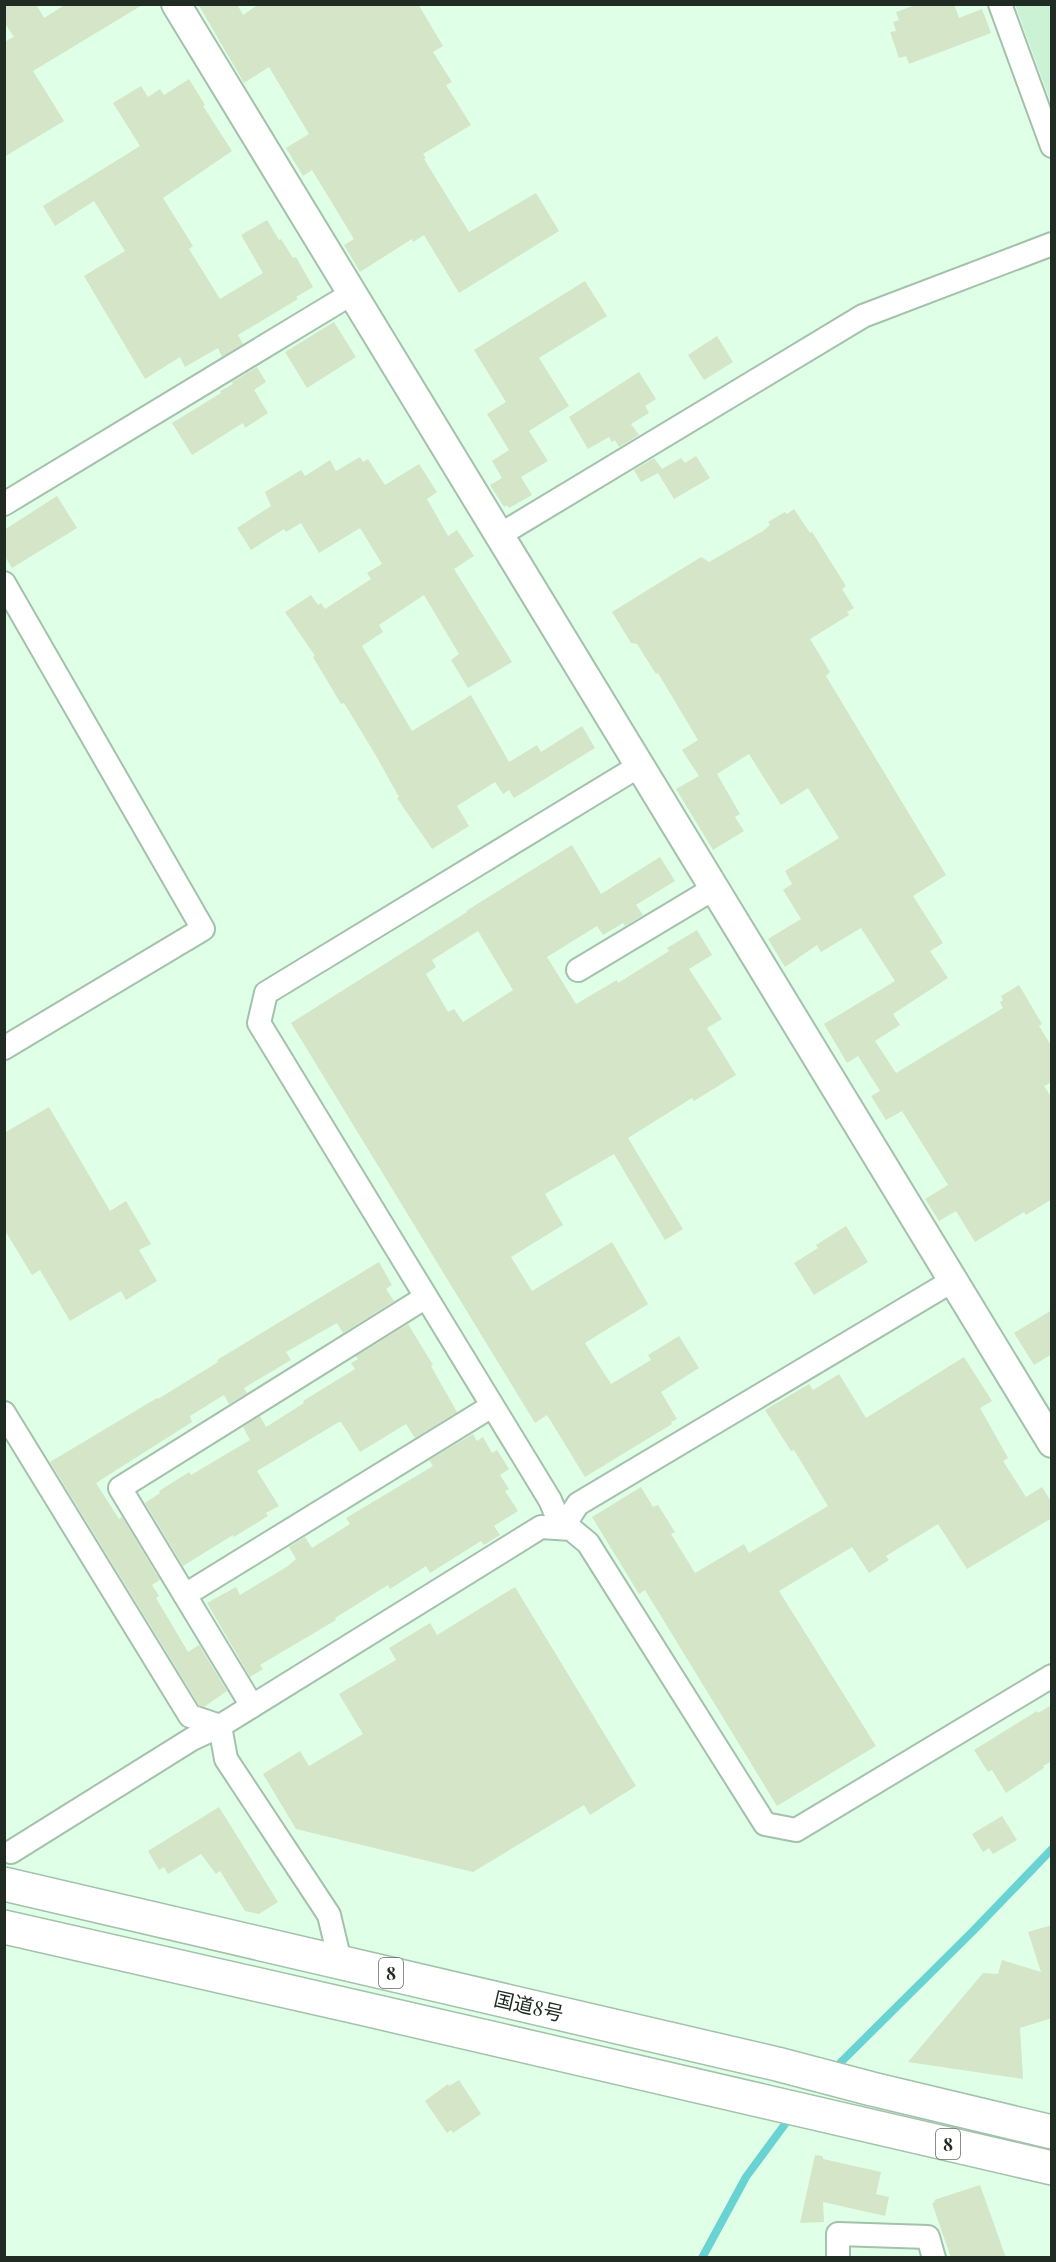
<svg xmlns="http://www.w3.org/2000/svg" width="1056" height="2262" font-family="'Playfair Display','Noto Sans JP',serif">
<rect width="100%" height="100%" fill="#dfffe7"/>
<path fill="#ccf2d6" d="M1015,5H1051V103Z"/>
<g fill="none" stroke-linecap="round" stroke-linejoin="round">
<g stroke="#69d2d2" stroke-width="8">
<path d="M833,2070L973,1931L1052,1849"/>
<path d="M702,2258L746,2177L791,2116"/>
</g>
</g>
<g fill="#d4e6c7" fill-rule="evenodd">
<path d="M4,4H36L44,18L66,4H144L33,71L64,121L4,157V42L14,37L4,22Z"/>
<path d="M198,4H237L243,15L259,4H418L443,46L433,52L452,82L446,85L471,125L423,154L426,158L424,159L469,232L536,193L559,231L459,293L424,235L413,242L412,239L360,272L344,245L354,239L312,170L303,176L286,148L309,134L269,67L244,83Z"/>
<path d="M918,4H954L959,18L982,9L991,33L909,64L906,56L899,58L890,32L896,31L893,22L899,20L896,12Z"/>
<path d="M189,79L205,105L203,106L232,151L163,198L193,246L189,249L220,299L263,273L241,235L267,220L279,240L281,239L293,258L296,257L313,287L296,297L298,299L238,335L243,344L222,357L218,348L185,367L180,357L145,379L84,276L125,251L94,201L55,226L43,206L140,146L113,103L141,86L148,97L160,89L164,95Z"/>
<path d="M585,281L607,316L539,358L569,406L529,431L548,461L521,477L532,495L509,508L507,505L504,507L490,485L502,478L492,461L509,450L487,414L506,402L474,350Z"/>
<path d="M334,322L356,357L307,388L285,352Z"/>
<path d="M717,336L733,362L704,380L688,355Z"/>
<path d="M257,367L266,382L254,390L268,413L245,428L243,423L192,455L172,423L221,393L220,391L233,384L232,382Z"/>
<path d="M639,372L656,399L645,406L649,413L631,424L639,435L619,447L615,440L612,442L609,437L588,449L569,417Z"/>
<path d="M696,456L710,478L674,499L658,473L641,482L634,470L654,458L662,469L681,458L685,463Z"/>
<path d="M360,457L363,462L368,459L385,485L419,464L437,492L427,499L448,536L457,530L474,556L454,569L512,662L468,688L451,660L459,654L424,595L379,625L383,632L362,646L412,731L471,695L509,762L537,745L541,752L582,726L595,748L514,798L509,790L503,794L495,782L457,806L469,826L432,849L397,798L399,797L375,754L344,703L341,704L313,657L315,656L285,612L311,595L318,605L321,603L325,609L371,579L367,573L382,564L360,528L319,553L301,523L286,532L284,529L251,550L237,528L271,506L265,492L301,470L305,476L330,460L336,471Z"/>
<path d="M57,496L77,528L12,568L4,555V530Z"/>
<path d="M794,509L810,533L812,532L846,586L842,589L854,608L847,612L849,615L810,639L830,672L826,676L946,875L913,896L943,943L930,951L948,978L893,1014L900,1025L875,1041L896,1073L1003,1008L1000,1002L1003,1000L1001,996L1019,985L1042,1024L1039,1026L1052,1047V1082L1044,1086L1052,1098V1199L1026,1215L1024,1212L975,1242L956,1211L939,1221L925,1199L948,1185L902,1111L886,1120L871,1096L880,1091L858,1056L847,1063L824,1024L895,981L861,928L821,952L817,945L785,967L768,939L801,919L783,890L792,884L785,871L839,838L808,788L781,805L749,754L717,774L740,814L735,817L744,831L713,850L676,789L699,776L682,750L698,740L658,673L656,674L637,644L631,643L612,612L701,557L709,562L763,531L770,525L768,522L785,512L787,514Z"/>
<path d="M572,845L601,894L660,857L675,881L636,905L643,915L625,926L623,923L603,935L597,926L547,957L576,1004L617,980L618,983L669,951L667,948L697,930L712,955L689,969L722,1019L707,1028L736,1075L694,1101L692,1098L628,1138L683,1229L665,1240L614,1154L545,1194L563,1225L511,1257L532,1291L612,1242L648,1304L585,1343L611,1384L651,1360L648,1355L679,1336L699,1368L661,1392L677,1419L671,1422L672,1424L585,1477L547,1415L535,1423L291,1023L467,912L466,911ZM478,931L513,990L463,1022L454,1009L448,1012L426,974L436,967L432,960Z"/>
<path d="M49,1107L110,1211L126,1201L151,1244L139,1250L157,1281L126,1300L121,1291L70,1321L40,1270L32,1275L4,1229V1133Z"/>
<path d="M846,1226L868,1262L814,1295L794,1263L818,1248L816,1245Z"/>
<path d="M379,1262L392,1285L386,1289L394,1301L343,1333L337,1323L286,1352L291,1360L244,1388L247,1393L229,1404L224,1395L190,1416L192,1422L96,1483L119,1519L122,1517L160,1580L152,1585L159,1596L156,1598L188,1652L199,1645L227,1691L204,1707L199,1705L50,1462L157,1398L158,1399L218,1362L217,1360Z"/>
<path d="M1052,1310V1354L1034,1365L1014,1333Z"/>
<path d="M408,1324L433,1365L431,1366L457,1412L415,1438L406,1424L360,1452L341,1422H339L257,1471L279,1506L266,1513L268,1516L234,1537L233,1535L183,1566L145,1503L160,1493L159,1491L189,1472L191,1475L250,1440L243,1427L260,1416L266,1427L304,1403L303,1401L355,1369L351,1363L358,1359L356,1356Z"/>
<path d="M964,1357L992,1401L980,1408L1008,1458L1003,1461L1026,1497L1042,1487L1052,1503V1518L967,1569L938,1524L886,1556L889,1560L869,1573L852,1547L779,1591L876,1746L777,1806L645,1590L639,1594L592,1517L641,1487L653,1507L658,1505L675,1532L671,1534L695,1573L744,1544L749,1553L828,1506L794,1450L791,1451L765,1410L809,1384L813,1390L839,1374L866,1418Z"/>
<path d="M473,1434L477,1441L483,1437L492,1453L497,1450L509,1469L500,1475L509,1489L505,1491L518,1511L494,1526L500,1535L484,1545L481,1541L430,1573L426,1566L390,1589L388,1585L335,1618L336,1620L260,1665L263,1669L250,1677L207,1603L236,1587L240,1595L288,1566L296,1559L289,1547L305,1537L312,1548L350,1524L346,1518L433,1466L429,1460Z"/>
<path d="M515,1587L636,1786L590,1815L584,1805L473,1872L296,1829L263,1774L300,1751L309,1766L363,1734L339,1694L396,1660L389,1648L430,1623L437,1635Z"/>
<path d="M1052,1705V1761L1043,1766L1044,1768L1006,1793L992,1770L988,1772L974,1750L1037,1711L1038,1713Z"/>
<path d="M219,1807L278,1902L259,1914L245,1911L220,1871L216,1874L201,1854L168,1874L164,1867L159,1870L148,1851Z"/>
<path d="M1002,1816L1017,1840L993,1854L989,1848L983,1852L972,1834Z"/>
<path d="M1052,1925V2018L1020,2028L1023,2079L908,2062L983,1973L998,1974L1002,1960L1041,1972L1028,1932Z"/>
<path d="M459,2080L481,2114L453,2133L451,2130L447,2133L425,2101L448,2084L449,2086Z"/>
<path d="M815,2155L823,2156V2159L881,2172L876,2194L889,2197L885,2216L823,2202L824,2222L800,2223Z"/>
<path d="M980,2185L1006,2258H951L932,2203L935,2202L934,2200Z"/>
</g>
<g fill="none" stroke-linecap="round" stroke-linejoin="round">
<defs>
<g id="minor">
<path d="M1000,4L1052,146"/>
<path d="M4,504L351,294"/>
<path d="M498,536L863,316L1052,244"/>
<path d="M4,583L203,929L4,1048"/>
<path d="M578,970L713,889"/>
<path d="M4,1413L190,1716L220,1726"/>
<path d="M562,1528L550,1500L259,1023L266,993L639,766"/>
<path d="M562,1528L578,1504L952,1281"/>
<path d="M185,1595L492,1406"/>
<path d="M252,1706L120,1488L426,1297"/>
<path d="M11,1852L192,1739L220,1726"/>
<path d="M340,1961L329,1915L226,1759L220,1726L541,1527L571,1529L588,1543L765,1824L796,1830L1052,1676"/>
<path d="M838,2258V2234L928,2237L934,2258"/>
</g>
<path id="tertiary" d="M176,4L1052,1443"/>
<g id="trunk">
<path d="M4,1884L777,2064L872,2089L1052,2132"/>
<path d="M4,1927L365,2009L1052,2168"/>
</g>
</defs>
<use href="#minor" stroke="#a3c1ab" stroke-width="26"/>
<use href="#tertiary" stroke="#a3c1ab" stroke-width="32"/>
<use href="#trunk" stroke="#a3c1ab" stroke-width="36"/>
<use href="#minor" stroke="#fff" stroke-width="22"/>
<use href="#tertiary" stroke="#fff" stroke-width="28"/>
<use href="#trunk" stroke="#fff" stroke-width="33"/>
</g>
<g text-anchor="middle" dominant-baseline="central" stroke-width="4.5" stroke-linejoin="round" paint-order="stroke">
<g fill="#fff" stroke="#636b65" stroke-width="1.5">
<rect x="379" y="1958" width="24" height="30" rx="4.5"/>
<rect x="936" y="2129" width="24" height="30" rx="4.5"/>
</g>
<g font-size="18" font-weight="bold" fill="#202c23">
<text x="391" y="1973">8</text>
<text x="948" y="2144">8</text>
</g>
<g font-size="20" fill="#202c23" stroke="#fff">
<text transform="translate(529 2005) rotate(13)">国道8号</text>
</g>
</g>
<rect width="1056" height="2262" fill="none" stroke="#202c23" stroke-width="12"/>
</svg>
